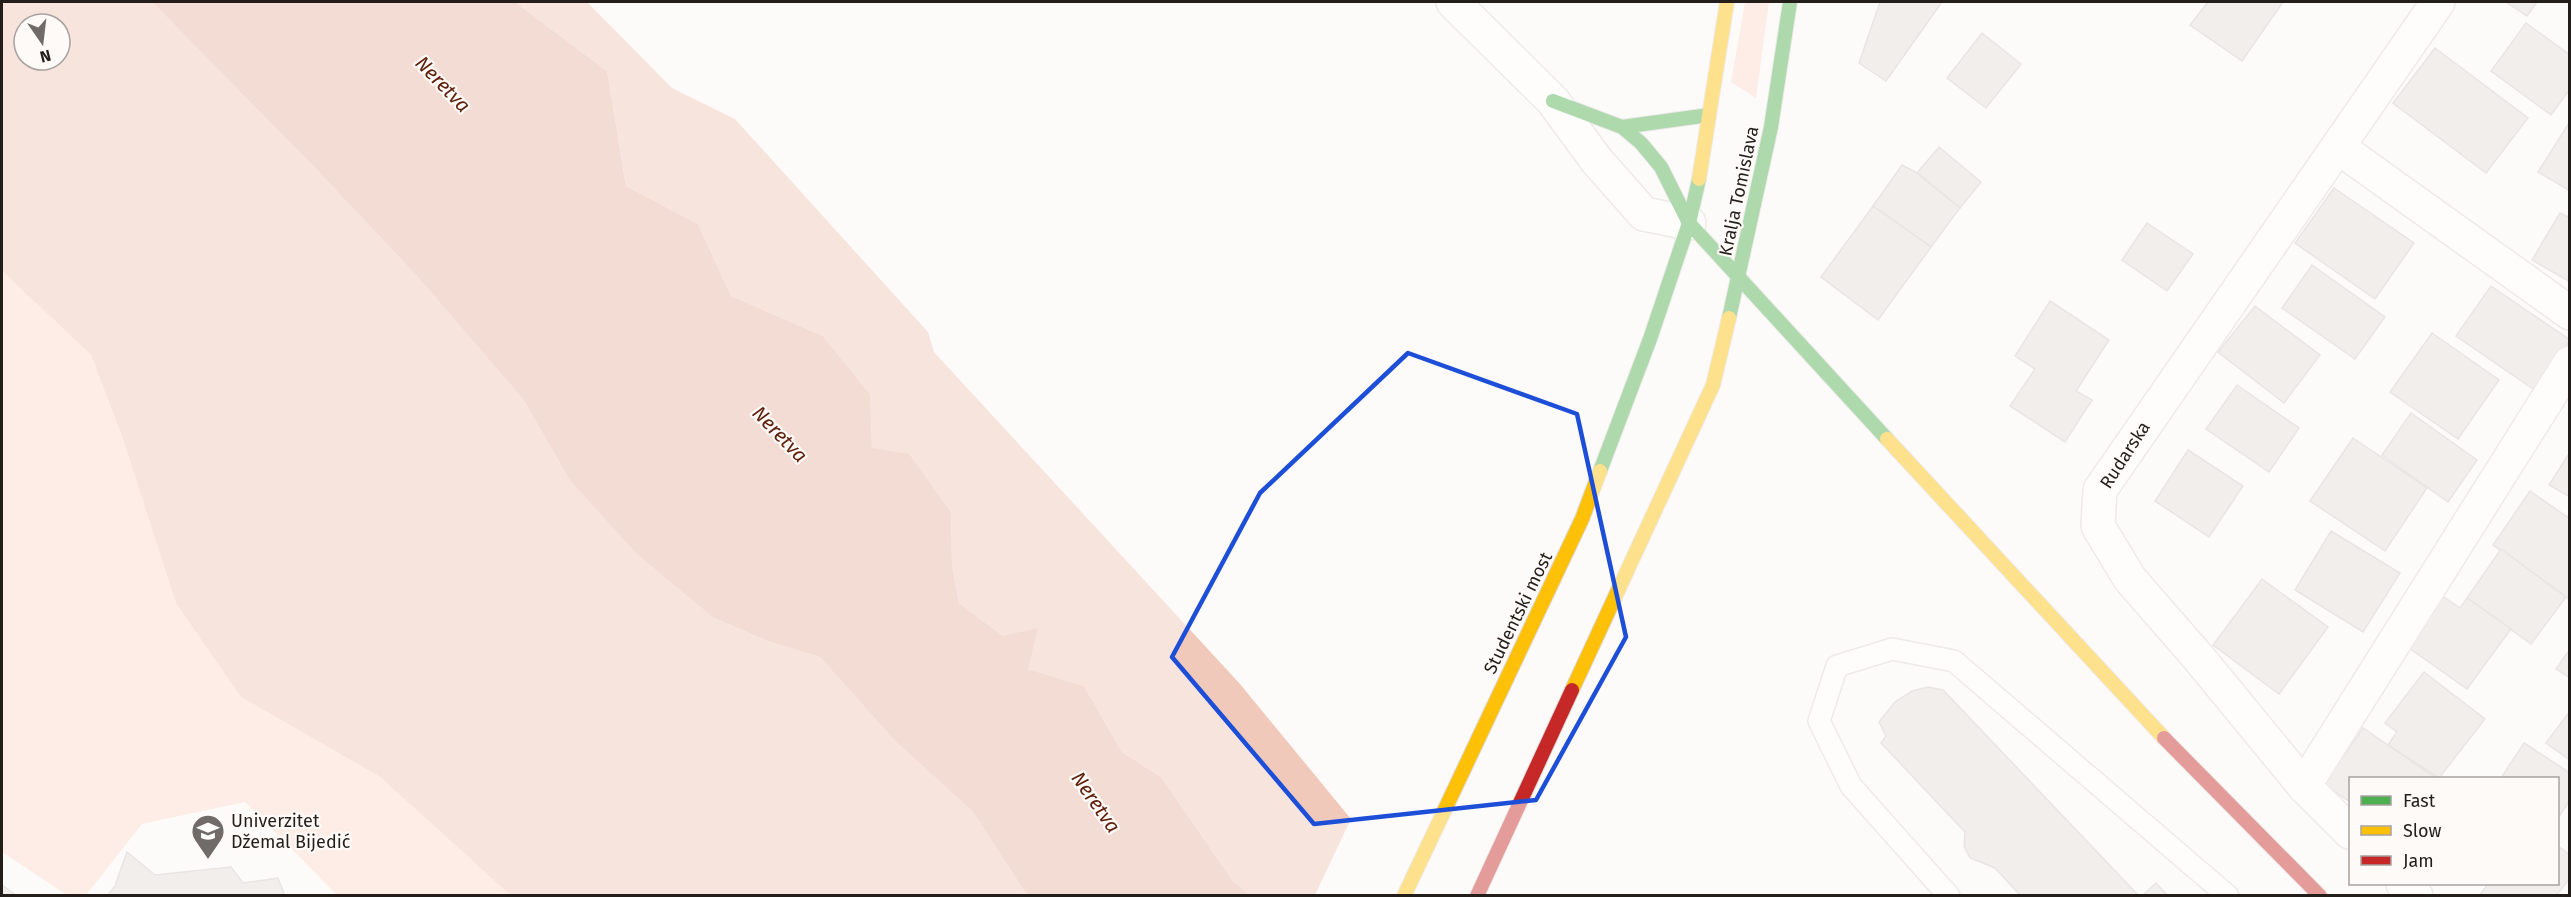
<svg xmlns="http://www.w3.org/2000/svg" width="2571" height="897" font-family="'Fira Sans',sans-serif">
<rect width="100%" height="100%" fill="#fdfbf9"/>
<g fill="#fedbcf">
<path d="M1745,2H1769L1756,98L1731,82Z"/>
<path d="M2,271L91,355L125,445L241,697L380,777L510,895H337L245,802L142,824L86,895H67L2,852Z"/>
</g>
<g fill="#f0c9bb" fill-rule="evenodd">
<path d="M2,2H152L316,169L415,274L523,399L569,479L714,618L770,642L820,657L894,740L973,812L1027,895H510L380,777L241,697L176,603L125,445L91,355L2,271ZM24,24H60V60H24Z"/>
<path d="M515,2H587L672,88L735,119L928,332L934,352L1240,684L1351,819L1315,895H1249L1233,881L1161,777L1122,752L1084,686L1028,669L1003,636L959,603L952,566L951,513L872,448L870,394L823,336L731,296L698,224L626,186L607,71Z"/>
</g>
<path fill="#e7b5a5" d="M152,2H515L607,71L626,186L698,224L731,296L823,336L870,394L872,448L909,454L951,513L952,566L959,603L1003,636L1038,628L1028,669L1084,686L1122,752L1161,777L1233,881L1249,895H1027L973,812L894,740L820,657L770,642L714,618L637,554L569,479L523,399L415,274L316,169Z"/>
<g fill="#e3dedc" stroke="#cecac8" stroke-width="1.5">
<path d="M1880,2H1942L1886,81L1859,63Z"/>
<path d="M2208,2H2283L2242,61L2190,25Z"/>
<path d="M2506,2H2537L2527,16Z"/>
<path d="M2526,23L2570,55V89L2551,115L2491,71Z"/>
<path d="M1982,33L2021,64L1986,108L1947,78Z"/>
<path d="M2435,48L2528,118L2486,173L2393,103Z"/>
<path d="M2569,123L2570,124V191L2538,172Z"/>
<path d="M1939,147L1981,182L1960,208L1917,173Z"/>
<path d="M1902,165L1917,173L1960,208L1931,247L1873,206Z"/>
<path d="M2334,188L2414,243L2375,299L2295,243Z"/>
<path d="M1873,206L1931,247L1878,320L1821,277Z"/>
<path d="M2560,213L2570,218V282L2532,260Z"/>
<path d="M2147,223L2193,254L2167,291L2122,260Z"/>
<path d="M2312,265L2385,317L2355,359L2282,308Z"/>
<path d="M2491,286L2570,340L2536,391L2456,336Z"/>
<path d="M2050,301L2109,340L2076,391L2092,400L2065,442L2010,406L2035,369L2015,356Z"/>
<path d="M2255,306L2320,355L2284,403L2218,352Z"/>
<path d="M2432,333L2499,380L2458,439L2390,392Z"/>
<path d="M2237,385L2299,428L2269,472L2206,429Z"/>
<path d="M2411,413L2477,460L2448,502L2382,455Z"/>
<path d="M2353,438L2427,488L2385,551L2310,501Z"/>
<path d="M2188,450L2243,486L2209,537L2155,501Z"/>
<path d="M2570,452V497L2549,485Z"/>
<path d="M2530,491L2570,519V600L2493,545Z"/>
<path d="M2331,531L2400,573L2363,632L2295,590Z"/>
<path d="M2501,549L2566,597L2531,644L2467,598Z"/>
<path d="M2262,579L2328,627L2279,694L2213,645Z"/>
<path d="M2441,595L2460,608L2467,598L2511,629L2467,689L2405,645Z"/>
<path d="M2570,649V678L2556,669Z"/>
<path d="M2424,672L2485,719L2439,778L2388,745L2397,732L2385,723Z"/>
<path d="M1928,687L1943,690L2139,896H2021L1995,868L1970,858L1964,846L1965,832L1881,743L1886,736L1879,722L1895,702L1912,691Z"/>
<path d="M2570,711V760L2546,743Z"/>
<path d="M2363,728L2436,778H2350V802L2324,784Z"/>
<path d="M2524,743L2570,773V800L2558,818V778H2501Z"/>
<path d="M2558,846L2570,855V878L2556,896H2479L2488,884H2558Z"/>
<path d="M127,852L155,875L231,867L243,883L278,878L285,896H107L115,886Z"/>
<path d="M2156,883L2168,896H2142Z"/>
<path d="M2,885L17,896H2Z"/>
</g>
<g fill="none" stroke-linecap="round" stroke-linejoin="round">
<defs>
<path id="lane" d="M1949,896L1851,786L1819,721L1837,666L1892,649L1954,661L2228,896"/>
<g id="street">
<path d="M1453,2L1553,101L1597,161L1644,214L1689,223"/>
<path d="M2338,147L2570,313"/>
<path d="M2304,786L2570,363"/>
<path d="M2350,832L2304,786L2198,657L2130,579L2098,526L2100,490L2438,2"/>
<path d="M2403,884L2416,896"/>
</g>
<g id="fast">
<path d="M1553,101L1622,127L1641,143L1661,167L1689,223L1887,439"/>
<path d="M1622,127L1709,115"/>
<path d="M1729,318L1771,127L1790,2"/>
<path d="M1600,471L1650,339L1689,223L1699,179"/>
</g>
<g id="slow">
<path d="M1699,179L1727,2"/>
<path d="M1887,439L2164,738"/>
<path d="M1572,690L1713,385L1729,318"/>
<path d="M1404,896L1582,519L1600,471"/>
</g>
<g id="jam">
<path d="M2164,738L2320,896"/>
<path d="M1477,896L1572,690"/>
</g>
</defs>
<use href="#lane" stroke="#dad6d4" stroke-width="24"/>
<use href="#street" stroke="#dad6d4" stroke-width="36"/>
<use href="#fast" stroke="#dad6d4" stroke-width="16"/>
<use href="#slow" stroke="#dad6d4" stroke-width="16"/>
<use href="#jam" stroke="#dad6d4" stroke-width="16"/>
<use href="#lane" stroke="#fffefe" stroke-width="21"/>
<use href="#street" stroke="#fffefe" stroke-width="33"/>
<use href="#fast" stroke="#4caf50" stroke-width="14"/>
<use href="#slow" stroke="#ffc107" stroke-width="14"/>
<use href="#jam" stroke="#c62828" stroke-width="14"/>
</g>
<path d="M0 0H2571V897H0ZM1408,353L1577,414L1626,637L1536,800L1314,824L1172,657L1260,493Z" fill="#fdfbf9" fill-opacity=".55" fill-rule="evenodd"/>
<path fill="none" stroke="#1d4ed8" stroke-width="4.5" stroke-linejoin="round" d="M1408,353L1577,414L1626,637L1536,800L1314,824L1172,657L1260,493Z"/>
<defs>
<symbol id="university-pin" viewBox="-11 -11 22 30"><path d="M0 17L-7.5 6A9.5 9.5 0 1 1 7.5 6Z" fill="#706b69" stroke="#fefaf8"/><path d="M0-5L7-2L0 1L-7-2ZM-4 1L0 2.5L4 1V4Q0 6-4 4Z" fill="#fff"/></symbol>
</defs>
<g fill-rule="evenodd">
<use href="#university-pin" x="189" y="812" width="38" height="52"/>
</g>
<g text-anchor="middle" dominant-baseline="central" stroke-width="4.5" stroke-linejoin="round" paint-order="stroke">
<g font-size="18" fill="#241e1b" stroke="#fefaf8">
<text transform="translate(1739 191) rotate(-78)">Kralja Tomislava</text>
<text transform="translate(2125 455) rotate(-57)">Rudarska</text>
<text transform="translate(1518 613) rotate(-64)">Studentski most</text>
</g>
<g font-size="18" fill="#241e1b" stroke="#fefaf8" text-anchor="start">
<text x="231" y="821">Univerzitet<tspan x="231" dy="21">Džemal Bijedić</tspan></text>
</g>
<g font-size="20" font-style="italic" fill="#5f210b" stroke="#fefaf8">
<text transform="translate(443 84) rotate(46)">Neretva</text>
<text transform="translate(780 434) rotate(46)">Neretva</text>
<text transform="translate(1096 802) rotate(55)">Neretva</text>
</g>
</g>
<rect width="2571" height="897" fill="none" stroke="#241e1b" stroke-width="6"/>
<rect x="2349" y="777" width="210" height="108" fill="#fefaf8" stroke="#a7a2a0" stroke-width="1.5"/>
<rect x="2361" y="796" width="30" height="9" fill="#4caf50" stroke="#a7a2a0" stroke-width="1.5"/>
<text x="2403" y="807" font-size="18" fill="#241e1b">Fast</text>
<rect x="2361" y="826" width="30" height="9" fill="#ffc107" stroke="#a7a2a0" stroke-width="1.5"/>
<text x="2403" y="837" font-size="18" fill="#241e1b">Slow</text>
<rect x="2361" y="856" width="30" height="9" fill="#c62828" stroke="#a7a2a0" stroke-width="1.5"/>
<text x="2403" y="867" font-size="18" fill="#241e1b">Jam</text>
<g transform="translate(42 42) rotate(166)"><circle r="28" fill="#fefaf8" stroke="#a7a2a0" stroke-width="1.5"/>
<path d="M0-4.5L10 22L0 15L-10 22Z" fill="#706b69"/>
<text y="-9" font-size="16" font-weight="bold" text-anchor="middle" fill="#241e1b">N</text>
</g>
</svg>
